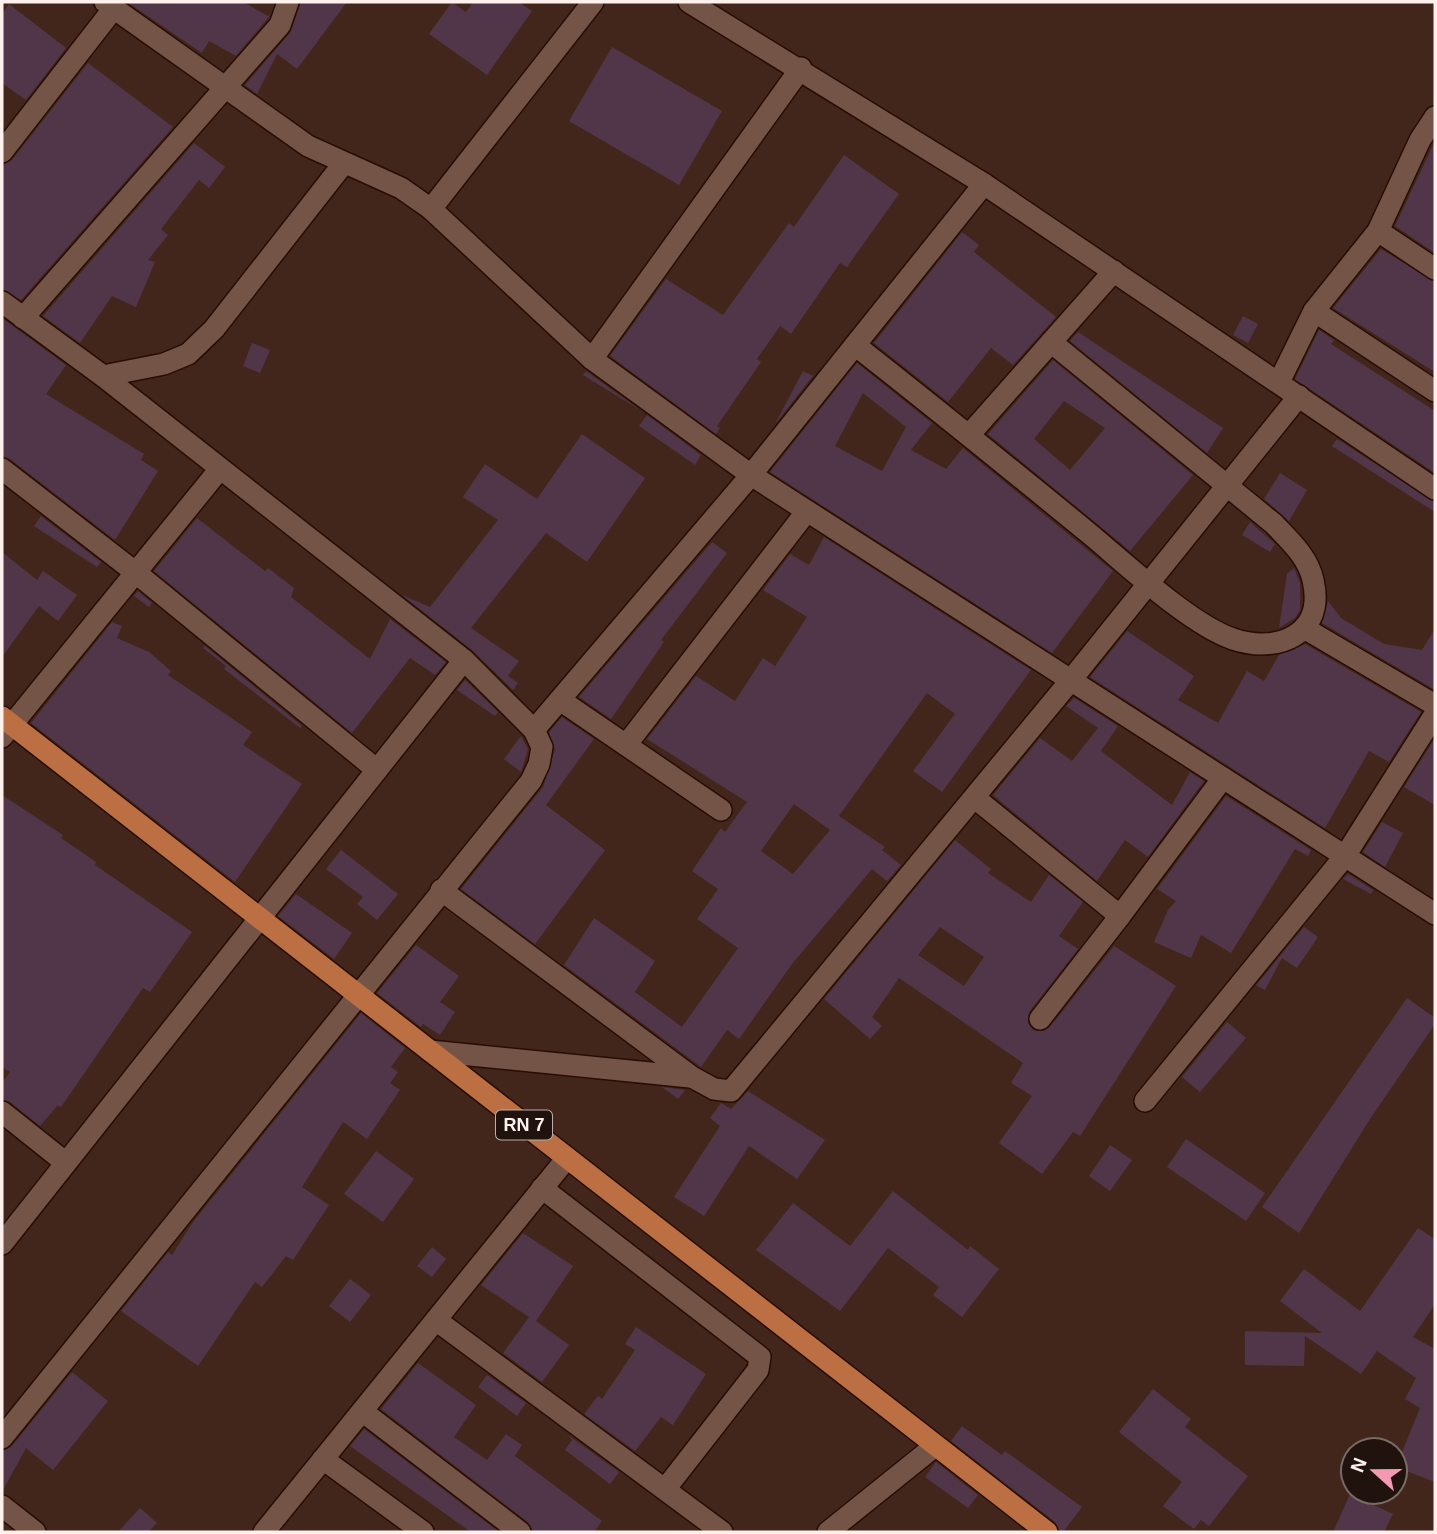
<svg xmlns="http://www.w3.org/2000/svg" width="1437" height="1534" font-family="Helvetica,sans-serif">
<rect width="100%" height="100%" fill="#42261b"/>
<g fill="#513649" fill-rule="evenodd">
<path d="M127,2H243L268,16L271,12L268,18L236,56L209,41L202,53Z"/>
<path d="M301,2H347L297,69L277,54L257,94L245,85L290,33Z"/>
<path d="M452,2L466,12L473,2H519L532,11L487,75L429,34Z"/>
<path d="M9,4L66,48L26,100L2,83V14Z"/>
<path d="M612,47L722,111L679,185L569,121Z"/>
<path d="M88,63L173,127L21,300L2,289V165L12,160Z"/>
<path d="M1435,141V253L1395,226Z"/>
<path d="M194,143L225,167L209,188L199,180L161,229L168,235L148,260L155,262L136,307L112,296L80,343L43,316Z"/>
<path d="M844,155L899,194L847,267L840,263L791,334L780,326L757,359L761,362L717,426L720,428L716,434L610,356L666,279L723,315L789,223L794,227Z"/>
<path d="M962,232L979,245L974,252L1056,317L1013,365L991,348L948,402L874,343Z"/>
<path d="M1381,249L1435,282V372L1333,308Z"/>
<path d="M1243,316L1258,324L1248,343L1233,335Z"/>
<path d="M2,318L66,365L46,394L144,454L141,460L158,471L115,540L10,459L2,456Z"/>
<path d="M1319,330L1334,340L1331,344L1435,411V473L1295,379Z"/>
<path d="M1078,332L1223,428L1207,453L1070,341Z"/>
<path d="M252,343L270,350L260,373L243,366Z"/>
<path d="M1053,360L1193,475L1130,551L988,434ZM1064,401L1105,428L1070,470L1034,439Z"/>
<path d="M857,363L932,423L911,450L946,469L963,448L1113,571L1052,653L770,472ZM863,393L906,427L882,471L835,446Z"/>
<path d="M586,371L640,410L583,375Z"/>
<path d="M803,371L813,376L775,424Z"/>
<path d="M647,415L701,455L695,465L639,426Z"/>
<path d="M582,434L645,478L587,562L546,533L471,628L519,661L508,676L518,683L513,690L472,650L402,595L430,607L498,520L463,497L485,464L537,499Z"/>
<path d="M1337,439L1435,502V512L1332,446Z"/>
<path d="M1280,473L1307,490L1289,521L1264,499Z"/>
<path d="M41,516L101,562L97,567L34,526Z"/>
<path d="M197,518L265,571L268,568L294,588L291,597L370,659L390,619L446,662L435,675L410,658L352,733L154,571Z"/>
<path d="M1250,522L1275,544L1270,552L1242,535Z"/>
<path d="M824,537L1031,670L942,792L913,771L955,714L927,693L839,816L885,847L882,850L901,865L887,881L872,869L792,964L739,1039L727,1030L701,1067L564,965L594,918L655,961L635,992L682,1027L738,948L697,919L718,889L692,871L721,828L725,832L747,802L647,739L696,676L735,701L763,658L775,666L807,617L763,590L790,554L809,565ZM794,804L830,830L793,874L761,851Z"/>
<path d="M712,542L727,553L661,640L664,642L611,719L579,697Z"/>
<path d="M2,552L37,580L43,571L77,595L58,621L39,606L2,657Z"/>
<path d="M1294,568L1300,583V610L1295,618L1279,628L1287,574Z"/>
<path d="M138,591L152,603L149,607L134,596Z"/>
<path d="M1328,601L1341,618L1384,644L1422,650L1435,629V690L1322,623Z"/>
<path d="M112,622L122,626L117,638L149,652L171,671L168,675L252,732L243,745L302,784L235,882L31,723Z"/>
<path d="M1127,631L1194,676L1178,700L1218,723L1247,671L1264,681L1279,655L1305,644L1421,712L1389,762L1369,751L1325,828L1090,677Z"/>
<path d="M205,646L302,726L300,728L224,669L226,666L203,648Z"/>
<path d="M465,680L498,712L495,716L457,690Z"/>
<path d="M1074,698L1118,726L1101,751L1172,805L1190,772L1204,781L1148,857L1125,840L1097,881L993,795L1040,738L1072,761L1098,728L1066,706Z"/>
<path d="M562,717L594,739L546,805L605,850L535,944L461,889L543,787L555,749L549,732Z"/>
<path d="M521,736L528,749L521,772L504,759Z"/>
<path d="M1435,738V805L1404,787Z"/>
<path d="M2,795L63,835L61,838L96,862L95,865L192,932L150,992L143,988L61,1107L58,1105L40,1126L10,1102L2,1099V1083L10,1072L2,1067Z"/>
<path d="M1226,796L1311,850L1308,856L1295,849L1231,953L1201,935L1191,958L1154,942L1168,910L1176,901L1157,889Z"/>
<path d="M1382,822L1403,833L1385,867L1363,852Z"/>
<path d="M955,840L991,869L988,873L1031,902L1049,875L1083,902L1059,936L1078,949L1029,1012L1028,1023L1033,1030L1044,1031L1050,1027L1114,946L1176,986L1080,1136L1073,1132L1042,1174L999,1143L1032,1096L1011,1083L1023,1063L899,978L872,1017L882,1026L870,1039L824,999ZM940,927L984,957L964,986L918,955Z"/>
<path d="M341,850L398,894L377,920L357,904L363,897L326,869Z"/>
<path d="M1348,874L1373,890L1371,894L1343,879Z"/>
<path d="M296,894L352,933L334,959L278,916Z"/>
<path d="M1304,927L1318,937L1297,968L1282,958L1265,990L1256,985Z"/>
<path d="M416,945L459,976L440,1002L455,1012L440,1035L423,1024L421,1027L377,993Z"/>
<path d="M1407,998L1435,1018V1024L1370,1119L1299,1233L1262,1207Z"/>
<path d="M361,1013L405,1048L391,1067L398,1072L390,1083L400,1090L367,1139L343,1122L302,1187L329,1205L293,1260L286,1256L262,1287L255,1282L198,1366L121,1311L168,1252L172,1255L193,1222Z"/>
<path d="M1227,1022L1246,1038L1200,1092L1182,1077Z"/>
<path d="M662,1087L685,1090L678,1099Z"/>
<path d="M748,1091L825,1140L797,1179L749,1146L704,1216L674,1197L720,1126L710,1118L721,1103L731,1109Z"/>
<path d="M1186,1139L1265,1193L1246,1221L1167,1167Z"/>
<path d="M1110,1145L1132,1160L1110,1191L1089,1176Z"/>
<path d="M376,1151L414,1179L383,1222L344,1194Z"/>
<path d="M893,1191L968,1250L970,1246L999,1269L962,1317L933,1295L939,1287L888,1248L840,1311L756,1250L793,1203L850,1246Z"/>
<path d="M1418,1228L1435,1239V1304L1413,1337L1435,1349V1482L1396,1467L1420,1408L1405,1399L1416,1378L1377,1351L1361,1374L1305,1336L1304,1366L1245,1365V1331L1322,1333L1280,1301L1304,1269L1360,1311Z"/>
<path d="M523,1233L573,1266L536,1321L569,1345L542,1382L503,1353L529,1317L481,1285Z"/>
<path d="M432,1247L446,1259L432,1277L417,1266Z"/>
<path d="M350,1279L371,1295L350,1322L329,1306Z"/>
<path d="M636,1327L706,1374L673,1425L661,1417L635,1451L584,1414L598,1396L602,1399L635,1350L625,1344Z"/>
<path d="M418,1363L476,1405L454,1437L487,1460L506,1434L522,1445L515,1456L602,1521L594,1532H533L528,1522L381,1409Z"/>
<path d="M72,1372L108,1401L53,1470L26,1448L2,1492V1451L12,1446Z"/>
<path d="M487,1375L526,1403L517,1416L478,1387Z"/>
<path d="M1153,1389L1191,1419L1185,1427L1248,1476L1209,1526L1201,1520L1194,1529L1163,1506L1182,1482L1119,1432Z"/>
<path d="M962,1426L1002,1455L1005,1451L1082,1507L1063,1532H1060L1055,1522L951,1441Z"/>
<path d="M364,1429L499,1532H471L350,1446Z"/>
<path d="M568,1435L619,1472L610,1484L565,1450L572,1440Z"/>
<path d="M936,1462L978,1495L968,1508L925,1477Z"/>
<path d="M1350,1494L1393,1514L1384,1532H1333Z"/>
<path d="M140,1508L157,1523L148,1532H118Z"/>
</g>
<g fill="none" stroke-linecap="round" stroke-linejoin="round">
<defs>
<g id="minor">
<path d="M105,2L308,146L401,188L431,209L592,359L751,475L1435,914"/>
<path d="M689,2L984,184L1435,489"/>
<path d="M2,152L114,8"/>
<path d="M431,209L593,2"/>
<path d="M1378,231L1435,269"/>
<path d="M2,302L103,376L464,660L534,730L542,747L539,764L531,781L2,1438"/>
<path d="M1314,311L1435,391"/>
<path d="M23,318L280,25L288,2"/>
<path d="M855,345C935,408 1013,471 1091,535C1127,565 1191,625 1233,639C1277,654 1326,635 1313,580C1308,557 1290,541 1274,524L1051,342"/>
<path d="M592,359L801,68"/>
<path d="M103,376L164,364L188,354L214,329L344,163"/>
<path d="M1279,382L1314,311L1378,231L1420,140L1435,117"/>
<path d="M969,435L1114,271"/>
<path d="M2,469L135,572L377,770"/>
<path d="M1304,628L1435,705"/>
<path d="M560,700L721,810"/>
<path d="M534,730L751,475L984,184"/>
<path d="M2,737L219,470"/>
<path d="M626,745L807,511"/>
<path d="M975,798L1120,916L1223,778"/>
<path d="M441,890L692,1077L714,1089L731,1091L1071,680L1299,396"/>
<path d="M1040,1019L1120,916"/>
<path d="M430,1051L690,1077"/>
<path d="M1145,1101L1345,856L1435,714"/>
<path d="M2,1112L66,1163"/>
<path d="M542,1188L760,1357L758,1370L666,1488"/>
<path d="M2,1244L464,660"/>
<path d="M436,1320L722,1532"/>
<path d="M362,1411L520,1532"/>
<path d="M323,1459L423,1532"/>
<path d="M2,1506L35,1532"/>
<path d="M264,1532L567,1158"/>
<path d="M828,1532L935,1446"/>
</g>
<path id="major" d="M2,717L1047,1532"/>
</defs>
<use href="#minor" stroke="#280d04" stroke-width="24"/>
<use href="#major" stroke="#280d04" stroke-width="24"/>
<use href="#minor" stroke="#755448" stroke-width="21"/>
<use href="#major" stroke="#bb6f43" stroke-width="21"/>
</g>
<g text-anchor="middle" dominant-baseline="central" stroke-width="6" stroke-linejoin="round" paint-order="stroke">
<rect fill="#20130e" stroke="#bbaeaa" stroke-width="2" x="496" y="1110.5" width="56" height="29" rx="5"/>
<g font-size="18" font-weight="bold" fill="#fef1ed">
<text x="524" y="1125">RN 7</text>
</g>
</g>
<rect width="1437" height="1534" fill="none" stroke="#fef1ed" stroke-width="7"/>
<g transform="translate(1374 1471) rotate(291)"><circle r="33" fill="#20130e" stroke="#796c67" stroke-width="2"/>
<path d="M0-5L12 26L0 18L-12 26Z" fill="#f19ab2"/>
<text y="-10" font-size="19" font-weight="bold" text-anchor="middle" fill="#fef1ed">N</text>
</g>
</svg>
